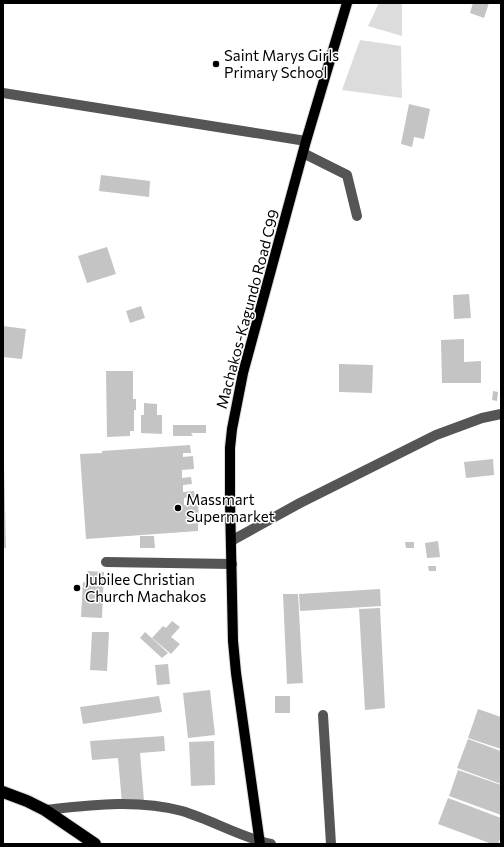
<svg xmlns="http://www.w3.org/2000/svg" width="504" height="847" font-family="Commissioner,sans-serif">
<rect width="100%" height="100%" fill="#fff"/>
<g fill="#dcdcdc">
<path d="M379,3H402V36L368,26Z"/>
<path d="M360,40L401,46L402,98L342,90Z"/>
</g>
<g fill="#c4c4c4">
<path d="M473,3H489L484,18L470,13Z"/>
<path d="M409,104L430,109L424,139L414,137L412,147L401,144Z"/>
<path d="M101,175L150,181L149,197L99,191Z"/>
<path d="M107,247L116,274L87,283L78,256Z"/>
<path d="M469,294L471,318L454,319L453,295Z"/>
<path d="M141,306L145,318L130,323L126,311Z"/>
<path d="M3,326L26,329L22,359L3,357Z"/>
<path d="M464,339V362L481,361V383H442L441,340Z"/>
<path d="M339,364L373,365L372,393L339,392Z"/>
<path d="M106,371H133V399H136V410H134V431H130V436L107,437Z"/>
<path d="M493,391L498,392L497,401L492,400Z"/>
<path d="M144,403L157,404V415H162V434L141,433V415H144Z"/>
<path d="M173,425H206V433H191L193,436H173Z"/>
<path d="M190,445L191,453H183V457L193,456L194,469L182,470V478L191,477L192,484L183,485V492L194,491L195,498H184V505L198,504L199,519L187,520V524L198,523V531L86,539L80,454L102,453V451Z"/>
<path d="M493,459L494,475L466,478L464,462Z"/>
<path d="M3,465H4L6,548H3Z"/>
<path d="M140,536H154L155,548H140Z"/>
<path d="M438,541L440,557L427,558L425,543Z"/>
<path d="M405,542H414V548H406Z"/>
<path d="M428,566H436V571H429Z"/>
<path d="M88,571L104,572L102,618L81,617L83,582L87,583Z"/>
<path d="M380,589L381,606L300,611L299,594Z"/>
<path d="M283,594H298L303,683L287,684Z"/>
<path d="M380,608L385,708L365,710L359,609Z"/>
<path d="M172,621L180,627L171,637L180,644L171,654L152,638L163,626L166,628Z"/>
<path d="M92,632H109L107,671L90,670Z"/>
<path d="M145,632L168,653L162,658L140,638Z"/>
<path d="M168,664L170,684L157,685L155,665Z"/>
<path d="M210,690L215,735L188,738L183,693Z"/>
<path d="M159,696L162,712L83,724L80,707Z"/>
<rect x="275" y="696" width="15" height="17"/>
<path d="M478,709L501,717V749L468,738Z"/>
<path d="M164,736L165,751L140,753L144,801L122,803L118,758L92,760L90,741Z"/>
<path d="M468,739L501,751V784L457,768Z"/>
<path d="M214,741L215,785L191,786L189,742Z"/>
<path d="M458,770L501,785V815L449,796Z"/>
<path d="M448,798L501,818V836L498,844H492L438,824Z"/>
</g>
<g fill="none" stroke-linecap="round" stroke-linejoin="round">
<defs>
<path id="major" d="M260,844L236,673L233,641L230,501V448L232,429L243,373L306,141L347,3"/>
<path id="highway" d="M3,792L27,801L45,810L95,844"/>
</defs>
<use href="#major" stroke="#dbdbdb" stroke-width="12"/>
<use href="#highway" stroke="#dbdbdb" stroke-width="14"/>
<g stroke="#555" stroke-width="10">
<path d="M3,93L306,141"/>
<path d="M303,153L347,175L357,216"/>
<path d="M231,541L300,503L436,435L482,418L501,414"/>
<path d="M106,562L232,564"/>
<path d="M323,715L331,844"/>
<path d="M45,810C91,805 137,799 182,811C212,820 240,837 271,844"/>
</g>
<use href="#major" stroke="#000" stroke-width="10"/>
<use href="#highway" stroke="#000" stroke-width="12"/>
</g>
<g fill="#000" stroke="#fff" stroke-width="1.5">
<circle cx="216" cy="64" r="4"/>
<circle cx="178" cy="508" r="4"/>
<circle cx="77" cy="588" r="4"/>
</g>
<g text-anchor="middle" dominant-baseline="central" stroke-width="3" stroke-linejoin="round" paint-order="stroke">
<g font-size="15" fill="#000" stroke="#fff" text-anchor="start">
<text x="224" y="55">Saint Marys Girls<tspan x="224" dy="17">Primary School</tspan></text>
<text x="186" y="499">Massmart<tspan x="186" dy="17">Supermarket</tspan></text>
<text x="85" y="579">Jubilee Christian<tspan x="85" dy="17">Church Machakos</tspan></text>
</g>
<g font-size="15" fill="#000" stroke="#fff">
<text transform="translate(247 309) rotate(-75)">Machakos-Kagundo Road C99</text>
</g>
</g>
<rect width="504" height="847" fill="none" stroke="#000000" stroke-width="8"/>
</svg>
